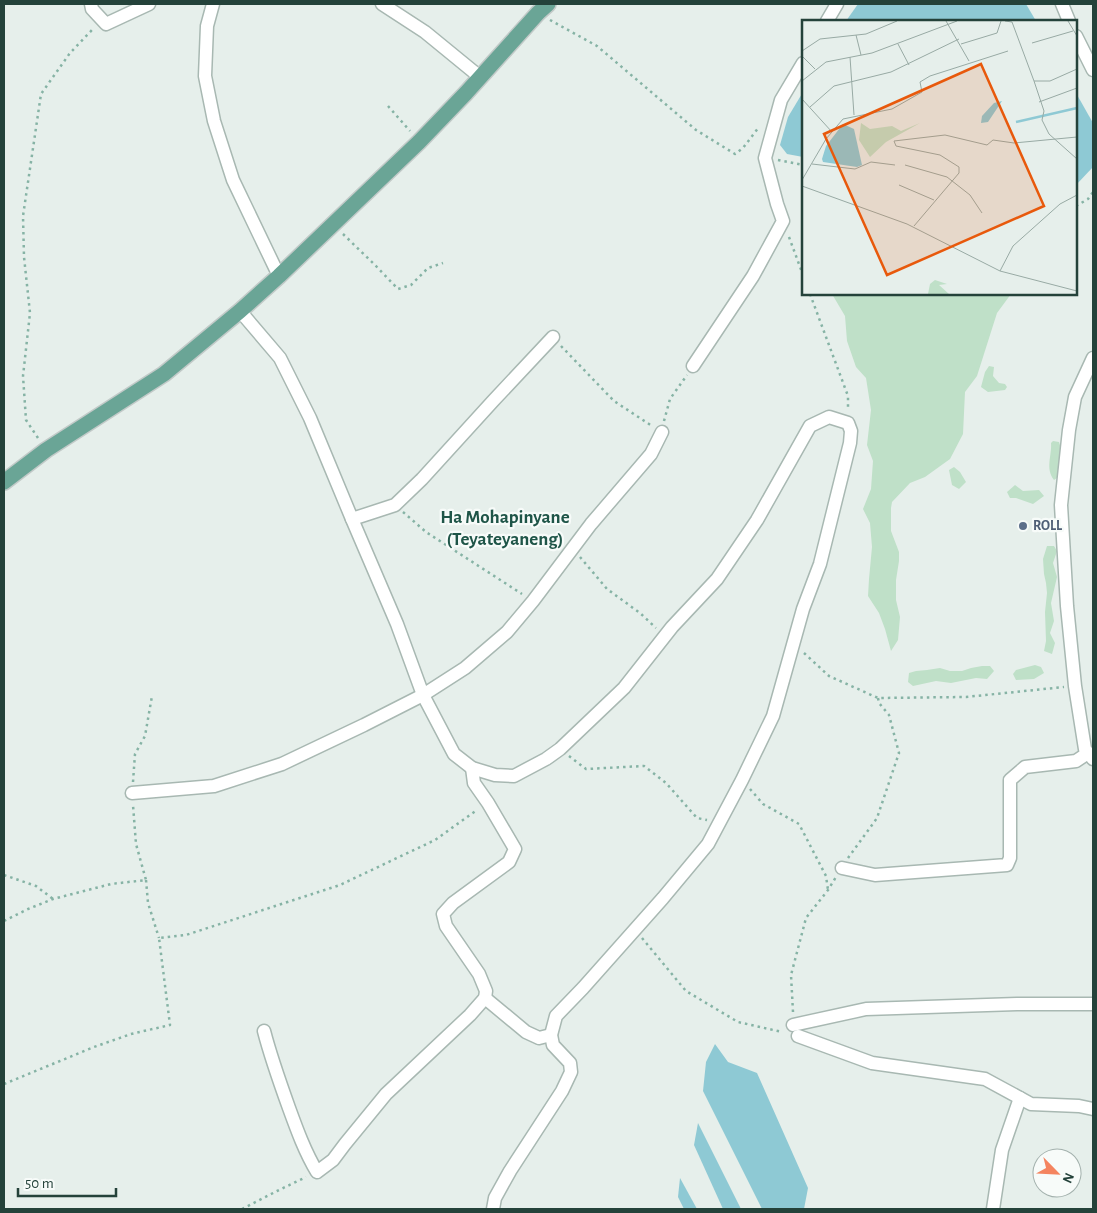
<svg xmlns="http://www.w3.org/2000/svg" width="1097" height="1213" font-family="'Alegreya Sans',sans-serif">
<rect width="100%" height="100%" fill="#e6efeb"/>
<g fill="#bfe0c8">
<path d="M832,294H1011L997,313L977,376L965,392L963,434L950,459L925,477L910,483L892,502L891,508V531L899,552V561L896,580V600L900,617L898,640L891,651L885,629L879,613L868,596L869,579L872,547L870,523L863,509L871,489L873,461L867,445L871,410L866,378L856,367L847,341L845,316Z"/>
<path d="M989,366L994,367L993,376L999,383L1005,384L1007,387L1005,390L988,392L981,387L985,372Z"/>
<path d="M1053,441L1059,442C1064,454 1058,466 1057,478L1054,480C1045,468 1052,456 1051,443Z"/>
<path d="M954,467L960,472L966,482L959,489L952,485L949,470Z"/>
<path d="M1015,485L1023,491L1039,490L1044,496L1033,504L1016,498H1010L1007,492Z"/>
<path d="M1047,546H1054L1057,551L1053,563L1057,577L1051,603L1054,621L1050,633L1055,643L1052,654L1044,651L1046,641L1045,612L1047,593L1046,583L1044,574L1043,559Z"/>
<path d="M1035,665L1041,667L1044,673L1034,679L1016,680L1013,674L1016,670Z"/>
<path d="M982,666H990L994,671L987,679L976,678L951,683L936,681L913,686L908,682L909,673L916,671L927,670L940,668L950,671H962L971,668Z"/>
</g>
<g fill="#8ec9d4">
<path d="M858,4H1026L1036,21H846Z"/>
<path d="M803,92V157L787,154L780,145L788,117Z"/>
<path d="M1076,93L1093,123V167L1076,185Z"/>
<path d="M715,1044L728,1062L757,1073L808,1188L804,1209H762L703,1091L706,1062Z"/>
<path d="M698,1123L741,1209H723L694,1145Z"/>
<path d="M680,1178L697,1209H684L678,1197Z"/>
</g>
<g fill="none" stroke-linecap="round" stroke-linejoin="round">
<defs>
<g id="minor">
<path d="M91,4L92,9L106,24L149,4"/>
<path d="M213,4L207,26L205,76L214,121L233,180L279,276"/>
<path d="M382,4L425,32L480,77"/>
<path d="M1062,4L1069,21"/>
<path d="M827,21L837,4"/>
<path d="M1076,36L1093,70"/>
<path d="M240,311L280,358L310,418L352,519L397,624L423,695L454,754L472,768L495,775L514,776L546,759L560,749L624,688L672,627L717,579L757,520L810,426L829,417L848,423L851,431L850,443L820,564L803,609L773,716L742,780L708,844L663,898L583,988L556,1016L551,1035L553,1045L570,1063L571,1072L562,1091L510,1171L495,1198L493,1209"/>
<path d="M1093,358L1075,397L1069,430L1061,505L1067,606L1075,686L1085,749L1093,759"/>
<path d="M693,366L753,276L783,221L777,204L765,158L781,100L803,63"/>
<path d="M352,519L395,505L422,479L493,401L553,337"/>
<path d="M132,793L214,786L282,764L364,725L423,695L465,668L507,632L533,601L591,524L651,454L662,432"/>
<path d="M842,868L875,875L1007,865L1010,858V780L1025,767L1076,761L1088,753"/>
<path d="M485,998L526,1032L539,1038L551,1035"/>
<path d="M793,1025L866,1009L1017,1004H1093"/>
<path d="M264,1031C271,1058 280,1083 289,1108C297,1130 305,1152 317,1172L333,1160L345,1144L386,1094L470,1015L485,998L486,991L479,974L446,926L443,914L453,903L509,862L515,849L488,803L474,783L472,768"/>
<path d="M798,1036L872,1063L985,1079L1031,1104L1079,1106L1093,1109"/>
<path d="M993,1209L1002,1150L1020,1098"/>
</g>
<path id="major" d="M4,482L46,450L164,374L240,311L279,276L419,142L466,93L538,13L548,4"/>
</defs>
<use href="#minor" stroke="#a8b8b2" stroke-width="15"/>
<use href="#major" stroke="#c2cac8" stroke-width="18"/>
<g stroke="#86b3a5" stroke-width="2.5" stroke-dasharray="2.5 4" stroke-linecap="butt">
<path d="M550,20L597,46L696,130L735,154L743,148L759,127"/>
<path d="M388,106L410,131"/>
<path d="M778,160L803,165"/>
<path d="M1076,206L1088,199L1093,192"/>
<path d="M343,234L374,264L398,289L411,285L428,268L443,263"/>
<path d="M789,237L803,275"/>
<path d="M810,294L848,396V410"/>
<path d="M561,346L614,401L652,426"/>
<path d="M664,421L670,399L687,375"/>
<path d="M38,438L26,420L23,376L30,313L24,257L23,216L41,94L70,53L92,30L94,29"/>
<path d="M403,512L426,532L522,594"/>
<path d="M580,557L607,589L640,613L656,628"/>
<path d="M804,653L829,676L878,698L966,697L1064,687"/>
<path d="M569,756L586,769L644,766L666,783L697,818L707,820"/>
<path d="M133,782L135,754L145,736L152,696"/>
<path d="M750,789L763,804L799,824L826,876L828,890"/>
<path d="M848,858L877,818L899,753L889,715L879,703L878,698"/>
<path d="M4,875L36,886L53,899"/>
<path d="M146,880L148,903L159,938"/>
<path d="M4,921L28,909L53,899L111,884L146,880L136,844L133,805"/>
<path d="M642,938L686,991L738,1022L782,1032"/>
<path d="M793,1012L791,975L806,918L828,890L836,877"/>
<path d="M4,1084L94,1047L131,1034L170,1025L159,938L186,935L340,885L435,840L477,810"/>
<path d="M242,1209L277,1191L306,1177"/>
</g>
<use href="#minor" stroke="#fff" stroke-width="12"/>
<use href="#major" stroke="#6aa596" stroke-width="15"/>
</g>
<circle fill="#5c6f8a" stroke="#f7fbf9" stroke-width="2" cx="1023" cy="526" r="5"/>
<g text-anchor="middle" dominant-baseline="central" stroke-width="4.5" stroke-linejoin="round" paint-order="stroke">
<g font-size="14" font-weight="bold" fill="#4e5e75" stroke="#f7fbf9" text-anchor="start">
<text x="1033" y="526">ROLL</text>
</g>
<g font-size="19" font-weight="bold" fill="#1f5548" stroke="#f7fbf9">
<text x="505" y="517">Ha Mohapinyane<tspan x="505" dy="22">(Teyateyaneng)</tspan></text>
</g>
</g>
<g transform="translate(802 20)">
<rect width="275" height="275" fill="#e6efeb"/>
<path d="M59,103L68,109L90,106L99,111L118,103L84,122L68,137L57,120ZM133,260L145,264L137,265L147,274H126L128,264Z" fill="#bfe0c8"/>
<path d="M200,81L186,102L179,103L180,96L192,83ZM41,104L52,109L60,145L55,147L21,142L20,139L24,126Z" fill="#8ec9d4"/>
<path fill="none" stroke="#8ec9d4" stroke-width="2.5" d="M214,102L275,88"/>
<path fill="none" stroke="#98aaa4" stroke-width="1" d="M144,1L167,41M203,1L210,2L232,61H248L275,49M266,1L275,16M54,15L59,35M230,23L271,11M96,24L107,45M159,24L195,13L199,1M0,31L18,19L64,14L95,1M0,36L13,49M48,37L52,95M0,61L24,42L70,33L155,1M232,61L242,91L240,100L247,114L275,139M0,79L30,112M237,82L275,68M8,87L32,66L89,52L157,19M10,144L53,149L69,142L93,145M103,145L145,157L168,175L180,193M0,160L24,119L41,99L90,89L120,72L118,62L128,56L206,31M97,165L132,180M0,166L105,204L198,251L275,271M112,206L157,153V147L138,135L94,126L92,121L143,115L185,125L191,120L212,123L275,117M198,251L211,226L258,184L275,175"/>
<path fill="#e8590c" fill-opacity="0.15" stroke="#e8590c" stroke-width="2.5" d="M179,44L242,186L85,255L22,114Z"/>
<rect width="275" height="275" fill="none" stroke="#24423a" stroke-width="2.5"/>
</g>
<rect width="1097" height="1213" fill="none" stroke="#24423a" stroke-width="10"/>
<g transform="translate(1057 1173) rotate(114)"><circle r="24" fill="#f7fbf9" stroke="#a3b1ad"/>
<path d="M0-4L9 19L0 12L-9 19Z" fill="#f4845f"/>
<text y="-8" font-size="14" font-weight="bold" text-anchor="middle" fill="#24423a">N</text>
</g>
<path d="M18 1188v8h98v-8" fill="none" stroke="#24423a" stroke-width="2.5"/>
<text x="25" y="1188" font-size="15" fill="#24423a" stroke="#f7fbf9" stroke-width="4" paint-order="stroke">50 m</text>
</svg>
